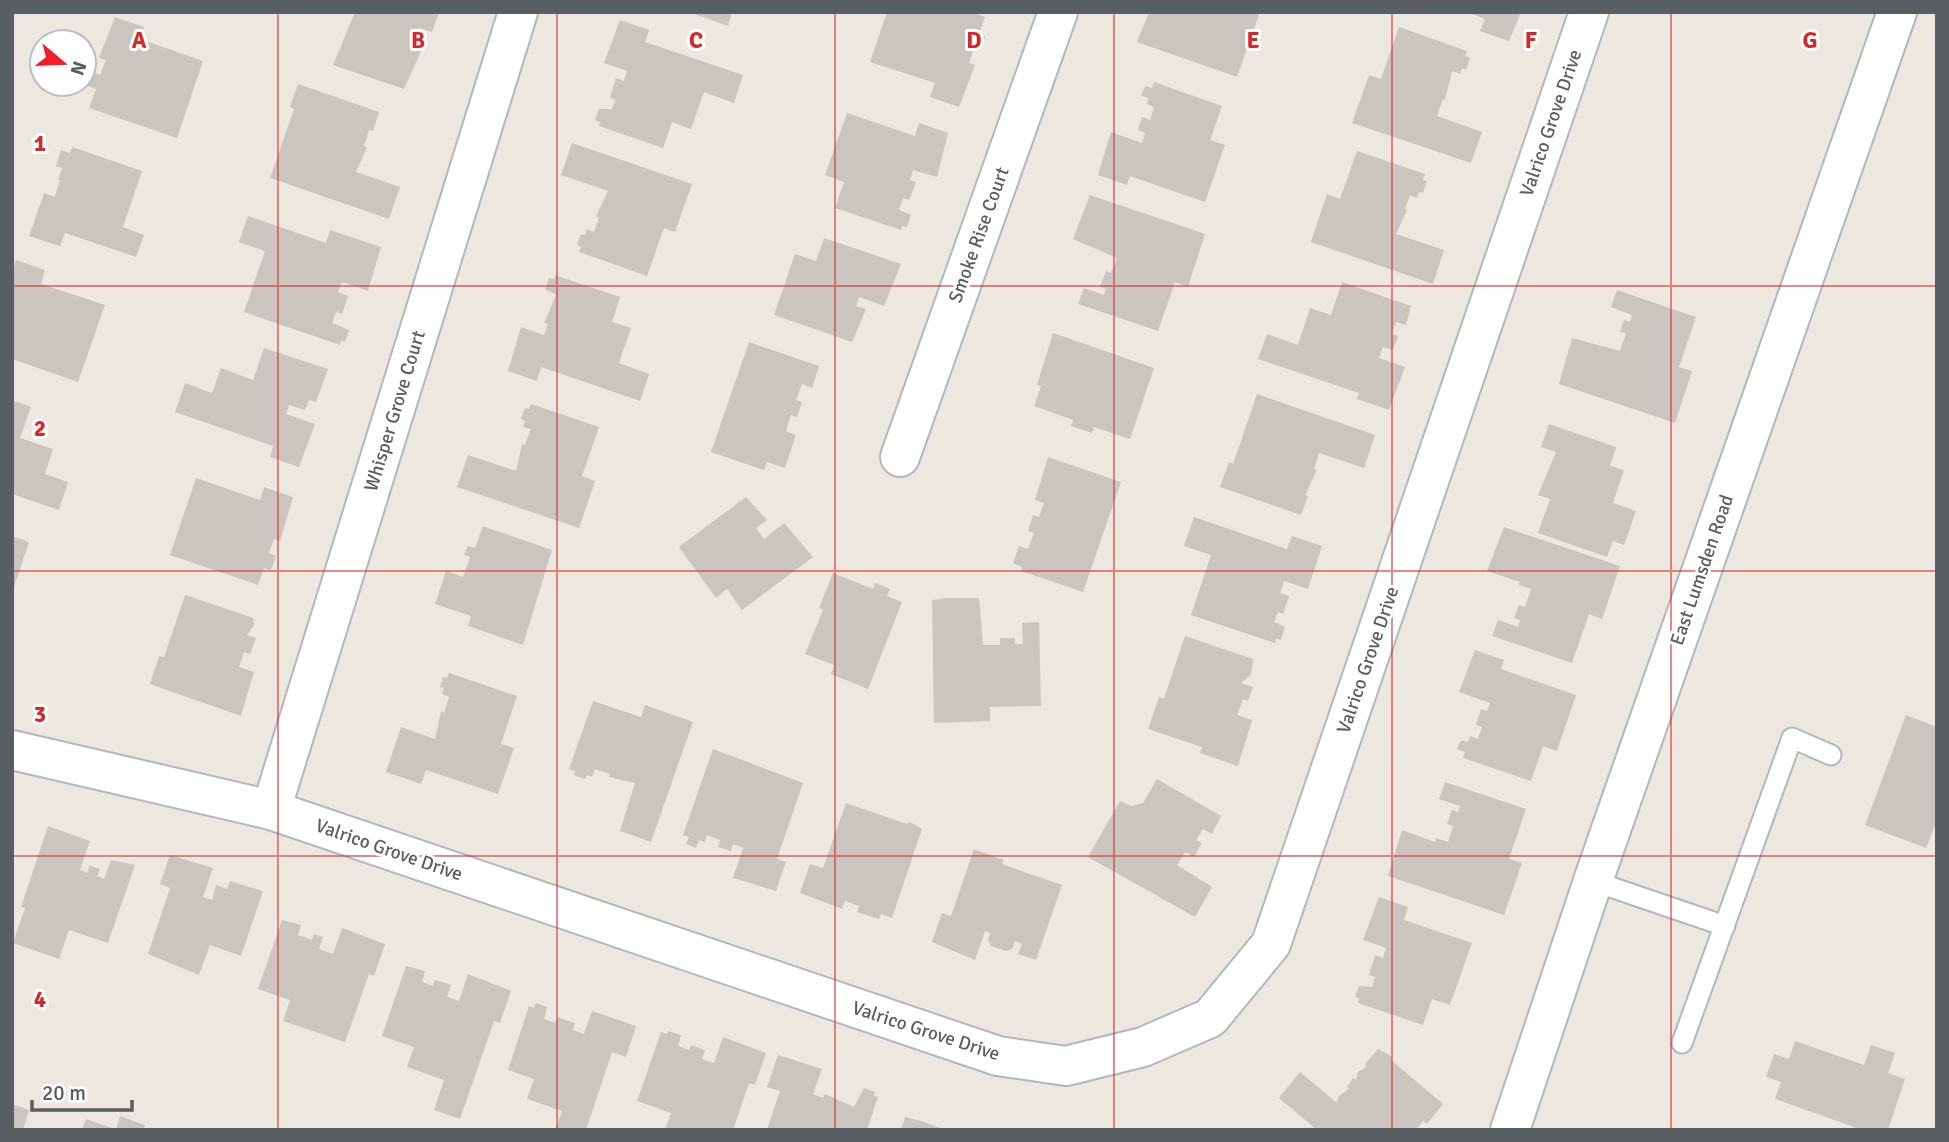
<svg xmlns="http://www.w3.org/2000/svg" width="1949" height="1142" font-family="Signika,sans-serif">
<rect width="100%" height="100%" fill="#ede8df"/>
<g fill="#cac5be">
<path d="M355,12H439L432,32L419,28L413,44L423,47L404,89L333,65Z"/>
<path d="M689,12H732L728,26Z"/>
<path d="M887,12H972L985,17L979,34L985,36L980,50L974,48L969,63L975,65L959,107L930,97L935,83L870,62Z"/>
<path d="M1149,12H1260L1237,77L1137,42Z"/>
<path d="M1467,12H1521L1509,41L1480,31L1485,19Z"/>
<path d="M115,17L144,27L140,39L203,61L177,138L89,108L96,89L88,86L93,72L100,75L106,60L99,58Z"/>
<path d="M620,20L649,30L645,42L743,75L734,103L704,92L691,129L672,122L663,148L599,126L600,122L595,120L599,109H612L615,100L610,98L616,78L624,81L627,71L604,63Z"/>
<path d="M1399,27L1467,51L1465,56L1470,58L1466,70L1462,68L1460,74L1452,71L1445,100L1443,99L1437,116L1482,132L1471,163L1352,123L1369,75L1381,79Z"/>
<path d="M1154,82L1222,106L1210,140L1225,145L1205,202L1130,176L1127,185L1098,175L1111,132L1142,143L1145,133L1138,130L1142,117L1150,120L1154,107L1147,104L1149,98L1141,96L1145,86L1152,88Z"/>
<path d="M298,84L379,112L373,131L369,130L364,146L367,147L356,172L400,187L389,219L270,178L294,109L290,107Z"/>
<path d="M847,113L915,136L919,123L948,133L937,177L913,170L910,180L916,182L909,200L903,198L899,210L911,215L907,227L902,226L901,230L835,208L844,182L825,175Z"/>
<path d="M572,143L692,184L675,232L664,228L647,276L579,252L581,247L577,245L581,234L585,235L587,229L594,232L599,218L596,216L608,191L561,175Z"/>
<path d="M72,147L142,171L123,227L144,235L136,257L65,233L60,246L29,236L44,193L55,197L60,180H58L62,168L56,166L61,150L70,153Z"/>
<path d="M1357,151L1425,174L1423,180L1427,181L1423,193L1419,192L1417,198L1410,195L1405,209L1407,210L1396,234L1444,250L1433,284L1311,242L1327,194L1340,199Z"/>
<path d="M1090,195L1205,234L1188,287L1175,282L1158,331L1078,304L1084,288L1104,295L1106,289L1100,287L1106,271L1111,273L1117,258L1073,239Z"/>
<path d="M248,216L326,243L330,230L381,247L368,291L342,282L338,292L348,296L342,314L336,312L332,323L349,330L345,342L341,340L340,345L244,312L265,251L239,242Z"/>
<path d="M824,238L901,264L884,306L859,297L856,306L866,309L852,342L774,315L795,254L816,261Z"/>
<path d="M16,260L45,270L41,284L105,305L78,382L12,359V273Z"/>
<path d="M555,275L620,297L612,322L631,328L619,363L649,374L640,401L541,367L537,381L508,371L521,327L544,335L548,324L544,323L556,295L545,289L549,278L554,279Z"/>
<path d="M1342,282L1411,306L1406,325L1396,322L1392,334L1398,336L1393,350L1383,347L1379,358L1405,367L1389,410L1357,399L1359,393L1258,359L1267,334L1298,345L1310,308L1331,315Z"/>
<path d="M1617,290L1696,317L1679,367L1692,371L1675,423L1559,384L1572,338L1620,351L1626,333L1620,332L1624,320L1630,322L1632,315L1611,307Z"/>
<path d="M1053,333L1154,368L1130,439L1094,427L1092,433L1071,426L1073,420L1034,406L1041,386L1037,385Z"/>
<path d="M749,342L819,366L812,388L802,384L796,400L802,402L797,417L791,415L786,431L796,435L785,468L767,462L764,470L711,452Z"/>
<path d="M264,348L328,369L316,402L309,400L305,410L289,405L286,414L315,424L299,467L270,457L273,446L175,412L185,383L212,393L221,368L253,380Z"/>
<path d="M1257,394L1375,435L1364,468L1319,453L1314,469L1317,470L1305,495L1308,496L1301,515L1220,487L1229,462L1233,464Z"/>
<path d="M12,400L31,407L20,438L53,449L45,474L68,482L59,510L12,494Z"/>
<path d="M531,404L599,427L582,476L595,481L579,528L457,487L468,455L516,471L522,444L525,445L531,429L523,427L525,421L521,419L525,408L529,409Z"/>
<path d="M1549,424L1616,447L1610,466L1624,470L1613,503L1636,511L1624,545L1613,541L1607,557L1538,533L1550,499L1538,495L1556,452L1541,447Z"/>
<path d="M1048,457L1121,482L1083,592L1021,571L1022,567L1013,563L1019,546L1028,549L1034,533L1028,531L1033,515L1039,517L1044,503L1035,500Z"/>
<path d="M196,478L260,500L264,487L293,497L280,541L274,539L269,553L276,556L271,570L264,568L258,585L170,555Z"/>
<path d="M746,497L767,520L756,528L764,539L784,523L813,557L742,610L727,589L716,598L679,547Z"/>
<path d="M1194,517L1287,549L1292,536L1322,546L1308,589L1284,581L1280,593L1289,596L1283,614L1278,612L1274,622L1285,627L1281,640L1276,639L1275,643L1191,615L1211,555L1184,546Z"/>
<path d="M483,526L552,550L523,645L468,626L471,616L435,604L446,571L463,577L470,557L464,555L468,546L475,548Z"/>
<path d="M1504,527L1620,566L1602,619L1589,614L1572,663L1492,636L1498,620L1518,627L1520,620L1514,618L1519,605L1525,607L1531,589L1519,585L1520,582L1487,571Z"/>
<path d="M12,536L29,542L13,590L12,589Z"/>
<path d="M833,573L873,589L875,583L890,589L887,596L902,602L868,689L831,674L834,665L805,654L823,610L819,608Z"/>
<path d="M185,595L253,618L254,625L247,635L256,638L250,654L244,652L239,667L254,672L241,716L150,684L159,656L164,657Z"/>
<path d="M948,598H979L983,645H1000V638H1015V644H1023L1022,623L1039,622L1041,706L990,707V721L934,723L932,600Z"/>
<path d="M1185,636L1253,659L1251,675L1241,683L1253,687L1248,701L1243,699L1237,715L1252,720L1238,766L1200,753L1202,747L1148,729L1159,697L1164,699Z"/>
<path d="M1475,650L1504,660L1501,669L1576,695L1557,751L1543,746L1531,781L1463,758L1465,752L1457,749L1461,740L1468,742L1470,736L1478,739L1482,727L1476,725L1481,709L1487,711L1490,703L1459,692Z"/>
<path d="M449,673L517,696L501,744L514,748L498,794L426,770L421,784L386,772L401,727L435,739L441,711L444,713L449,697L442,694L444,688L440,687L443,677L447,678Z"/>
<path d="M593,701L641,717L645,705L693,722L651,842L620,831L635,783L609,777L610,774L595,769L592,777L587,775L585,779L574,775L575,771L569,769Z"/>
<path d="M1906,715L1937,727V820L1926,848L1865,825Z"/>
<path d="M713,749L803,783L777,859L786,862L776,891L733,878L743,848L733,844L731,851L718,847L720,840L707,835L705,842L699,840L696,848L686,844L689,837L683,835Z"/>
<path d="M1157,779L1221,816L1212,834L1203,829L1196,840L1202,843L1194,857L1185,852L1177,865L1212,887L1195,917L1088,857L1120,801L1131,806L1143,803Z"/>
<path d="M1445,782L1526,809L1509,859L1522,863L1504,915L1388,876L1402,830L1435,842L1436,838L1448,842L1453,826L1447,824L1452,810L1458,812L1460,806L1439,799Z"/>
<path d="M846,803L907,824L910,822L922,829L892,918L881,914L879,919L857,912L859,906L845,901L842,909L800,893L810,864L823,868Z"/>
<path d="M48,826L90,841L80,870L87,873L90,866L100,869L97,876L104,879L111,860L135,865L108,943L69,930L59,959L13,943L25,908L21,907Z"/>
<path d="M974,849L1004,860L1002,864L1062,885L1036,960L1018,954L1022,944L1015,941L1012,949L1006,951L991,946L988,940L990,933L985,931L975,960L932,942L942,913L951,916Z"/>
<path d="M170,855L213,868L203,897L212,900L216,885L227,889L230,881L263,891L241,956L210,945L199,975L148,954L170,888L160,884Z"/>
<path d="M1379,897L1408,907L1404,920L1472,943L1450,1005L1432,999L1423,1025L1358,1003L1359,998L1355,997L1359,986L1372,987L1375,977L1369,975L1375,955L1383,958L1386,948L1363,940Z"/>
<path d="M282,920L301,925L298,935L312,940L314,934L323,937L319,949L333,954L342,928L385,944L374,976L369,974L345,1042L283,1021L290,1000L258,989Z"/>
<path d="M406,966L425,971L422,982L433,986L435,980L451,985L447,997L459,1001L468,974L511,991L500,1023L494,1021L460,1119L434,1110L444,1080L407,1067L414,1047L382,1036Z"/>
<path d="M536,1003L547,1007L544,1019L555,1023L557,1017L575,1023L573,1030L584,1034L592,1011L636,1026L626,1057L612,1052L586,1130H555L562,1111L527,1099L534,1079L508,1070L529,1006L534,1008Z"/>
<path d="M668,1031L681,1035L678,1046L689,1050L691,1045L705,1050L702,1059L714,1063L723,1037L766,1053L755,1085L749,1083L733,1130H668L665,1129L671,1113L637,1101L661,1032L667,1034Z"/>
<path d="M1795,1041L1864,1065L1871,1045L1895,1053L1888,1073L1905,1079L1888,1130H1853L1854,1127L1775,1099L1781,1082L1766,1077L1774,1054L1789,1059Z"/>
<path d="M1378,1049L1391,1056L1392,1061L1443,1104L1427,1124L1423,1121L1416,1130H1317L1279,1098L1300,1072L1337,1103L1338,1097L1349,1089L1347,1087L1353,1078L1356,1080L1358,1072L1366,1067L1365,1064Z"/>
<path d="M778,1055L822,1069L813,1094L823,1098L825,1094L854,1107L864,1088L875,1092L874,1096L878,1097L867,1130H767L780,1091L767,1087Z"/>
<path d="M12,1104L29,1110L23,1130H12Z"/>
<path d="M120,1116L145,1125L143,1130H116Z"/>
<path d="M905,1117L921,1121L946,1130H901Z"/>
<path d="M86,1119L115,1129V1130H82Z"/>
</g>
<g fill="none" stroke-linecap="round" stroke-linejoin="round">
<defs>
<g id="lane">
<path d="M1593,881L1725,926"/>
<path d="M1682,1043L1792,738L1831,755"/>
</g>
<g id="street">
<path d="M900,457L1058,12"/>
<path d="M12,750L271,810L998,1056L1066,1066L1143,1047L1210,1018L1271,944L1589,12"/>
<path d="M271,810L518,12"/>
</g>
<path id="secondary" d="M1510,1130L1593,881L1897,12"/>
</defs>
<use href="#lane" stroke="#b3b7bc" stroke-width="23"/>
<use href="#street" stroke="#b3b7bc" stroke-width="42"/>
<use href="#secondary" stroke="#b1b7bc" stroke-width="42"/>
<use href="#lane" stroke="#fff" stroke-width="19"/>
<use href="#street" stroke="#fff" stroke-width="38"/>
<use href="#secondary" stroke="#fff" stroke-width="38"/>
</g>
<path fill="none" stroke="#d62828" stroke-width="2" stroke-opacity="0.55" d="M278,12V1130M557,12V1130M835,12V1130M1114,12V1130M1392,12V1130M1671,12V1130M12,286H1937M12,571H1937M12,856H1937"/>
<g text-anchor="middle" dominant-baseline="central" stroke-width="6" stroke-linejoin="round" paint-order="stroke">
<g font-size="19" fill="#585e62" stroke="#fff">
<text transform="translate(1551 123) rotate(-71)">Valrico Grove Drive</text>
<text transform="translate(979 235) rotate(-70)">Smoke Rise Court</text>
<text transform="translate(395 411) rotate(-73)">Whisper Grove Court</text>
<text transform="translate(1702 570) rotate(-71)">East Lumsden Road</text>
<text transform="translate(1368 660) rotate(-71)">Valrico Grove Drive</text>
<text transform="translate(389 850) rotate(19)">Valrico Grove Drive</text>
<text transform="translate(926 1031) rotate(18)">Valrico Grove Drive</text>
</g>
</g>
<g font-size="23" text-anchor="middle" font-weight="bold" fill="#d62828" stroke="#fff" stroke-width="6" stroke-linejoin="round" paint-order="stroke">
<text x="139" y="48">A</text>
<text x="418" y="48">B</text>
<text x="696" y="48">C</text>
<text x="974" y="48">D</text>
<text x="1253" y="48">E</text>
<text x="1531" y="48">F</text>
<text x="1810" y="48">G</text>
<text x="40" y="151">1</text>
<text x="40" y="436">2</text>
<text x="40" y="722">3</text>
<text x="40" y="1007">4</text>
</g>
<rect width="1949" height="1142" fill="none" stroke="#585e62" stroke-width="28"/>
<g transform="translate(63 63) rotate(109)"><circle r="33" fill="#ffffff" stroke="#bcbfc0" stroke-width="2"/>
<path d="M0-5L12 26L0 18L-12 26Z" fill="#f71b2a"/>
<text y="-10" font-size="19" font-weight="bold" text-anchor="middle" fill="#585e62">N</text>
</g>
<path d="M32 1100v10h100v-10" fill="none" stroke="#585e62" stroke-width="3.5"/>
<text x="42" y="1100" font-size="21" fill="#585e62" stroke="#ffffff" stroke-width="5" paint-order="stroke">20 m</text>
</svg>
